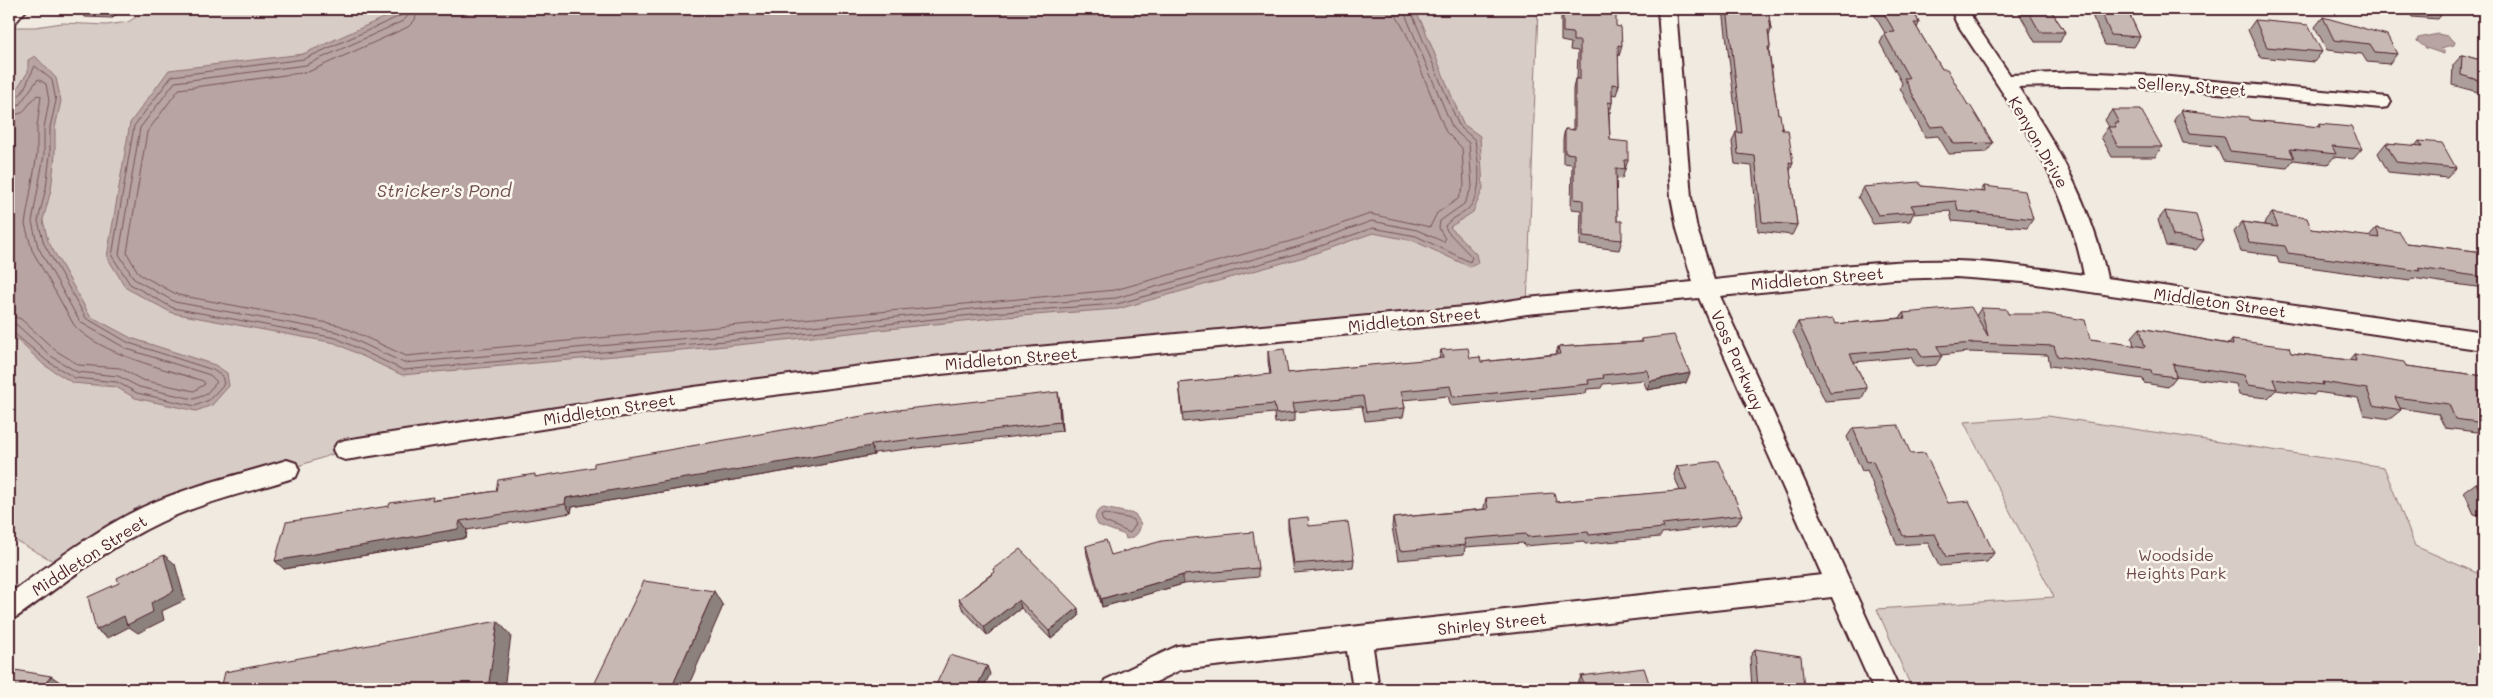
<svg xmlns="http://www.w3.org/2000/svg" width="2493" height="698" font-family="Mali,sans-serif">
<rect width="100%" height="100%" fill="#f0eae0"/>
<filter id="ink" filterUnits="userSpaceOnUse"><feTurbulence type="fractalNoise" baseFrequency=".02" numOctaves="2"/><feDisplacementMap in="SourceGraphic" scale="10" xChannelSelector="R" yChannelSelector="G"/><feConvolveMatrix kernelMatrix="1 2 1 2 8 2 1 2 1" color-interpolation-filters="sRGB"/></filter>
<g filter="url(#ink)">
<g fill="#d8ccc6" stroke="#917678">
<path d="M149,9H1538L1527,306L941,365L345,450L260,479L201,495L66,568L9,537V27H35L62,23L107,25L128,22Z"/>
<path d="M2048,416L2384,467L2415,546L2484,576V689H1912L1877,609L2054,597L1964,422Z"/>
</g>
<g fill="#b8a4a2" stroke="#8c6f72">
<path d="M403,9H1414L1423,25L1463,124L1480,136L1483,189L1473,212L1450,227L1476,254L1478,263L1470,267L1414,241L1373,233L1304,257L1118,309L992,318L737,345L402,375L335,343L172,313L126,288L107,257L130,123L169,70L303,54Z"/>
<path d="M2438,34L2447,36L2455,42L2454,45L2440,48L2444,50V54L2426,48L2417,41L2418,38Z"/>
<path d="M35,56L56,78L61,101L55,128V155L51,190L43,220L48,241L90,316L131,338L215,365L227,373L229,386L212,405L196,411L135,398L116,387L73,383L44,365L9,332V100L28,72V60Z"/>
<path d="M1103,508L1135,514L1141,524C1139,534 1136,537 1126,539L1125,535L1098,525L1095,518L1097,512Z"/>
</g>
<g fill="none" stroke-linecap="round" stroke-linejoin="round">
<g stroke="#76545b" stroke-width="1">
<path d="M404,9L400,16L304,59L172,76L134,126L112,256L130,284L173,308L336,338L403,370L736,340L991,313L1117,304L1302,252L1373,228L1416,236L1470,262L1472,257L1447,231L1445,226C1451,218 1460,216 1467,210C1485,193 1478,161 1475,140L1459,126L1410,9"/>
<path d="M410,9L408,16L403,21L306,65L175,82L140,128L119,254L134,279L175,302L338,332L404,363L736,334L991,307L1116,298L1300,246L1372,221L1417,230L1444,242L1445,239L1439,228L1440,221L1464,204L1472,187L1469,143L1453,129L1403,9"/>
<path d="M417,9L415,20L408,27L308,72L179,89L147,132L127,253L139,274L178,295L339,325L406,356L1115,290L1298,239L1370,214L1430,227L1437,213L1458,199L1464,186L1462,148L1446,132L1406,33L1397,17L1396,9"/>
<path d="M9,102L22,93L35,66L52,80L56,101L50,127V155L46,188L38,221L44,244L86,318L129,343L213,370L222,376L224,384L209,400L195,406L137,393L117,382L75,378L47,361L9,329"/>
<path d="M9,109L19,105L38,79L46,84L49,101L44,128V155L32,222L38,247L80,322L127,349L210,375L217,382L205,395L194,399L139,387L118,376L77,372L51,356L17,325L9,323"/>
<path d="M9,116L22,113L37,95L41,96L37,127V154L25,224L32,250L74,325C99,354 166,369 203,381L205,384L194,391L142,380L120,368L79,365L55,350L21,319L9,315"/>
<path d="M1106,514L1132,519L1136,524L1130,533L1103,521L1101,516Z"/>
</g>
<defs>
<g id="street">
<path d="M9,9H27L15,23L9,25Z"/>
<path d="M1658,9H1676L1691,197L1697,229L1714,280C1794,272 1876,259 1956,261C1999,262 2042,269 2084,275C2066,179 2008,101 1956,22L1951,9H1969L1974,22L2010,75L2079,72L2159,76L2388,97L2391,102L2388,107L2381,108C2260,97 2139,82 2018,87C2058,146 2092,207 2107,278L2484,332V350L2023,282L1956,277L1893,279L1720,296L1899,689H1873L1832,597L1373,648L1379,689H1353L1347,651L1180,670L1142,689H1102L1105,680L1177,646L1822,575L1699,298L1527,314L1475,322L941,374L694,405L345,460L337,457L333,450L337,443L345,440L694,387L941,356L1475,306L1527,298L1693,282L1677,229L1671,197Z"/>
<path d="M287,460L296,463L299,470L296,477C251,492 204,501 161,522C110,546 64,583 18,616L9,620V594C52,563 95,530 143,507C188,486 239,475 287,460Z"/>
</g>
</defs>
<use href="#street" stroke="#4a1f2b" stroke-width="4"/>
<use href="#street" fill="#fbf7ec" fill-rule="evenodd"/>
</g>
<g fill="#ac9e9a" stroke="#4a1f2b">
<path d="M78,9H121L113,18L85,17Z"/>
<path d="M1561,9H1596L1616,26L1622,46L1619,56L1618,55L1619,85L1616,95L1612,94V103L1610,113H1609L1610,140L1628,160L1622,179L1616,178L1617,221L1622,240L1619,250L1580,245L1581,210L1571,209L1572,164L1563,163V139L1565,129L1573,130V89L1575,79H1577L1578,51L1570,50L1571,43L1561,41Z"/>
<path d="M1723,9H1768L1771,30L1769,36L1770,47L1769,51L1778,114L1793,163L1790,171L1797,225L1792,235L1758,231L1752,166L1735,164L1732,142L1736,132L1738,133Z"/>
<path d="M1871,9H1913L1919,23L1917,28L1942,69L1968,105L1993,143L1987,152L1949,154L1938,136L1925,137L1900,88L1902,83L1880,43L1885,33Z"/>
<path d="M2017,9H2050L2065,32L2060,42H2035Z"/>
<path d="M2094,9H2127L2140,37L2134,47L2105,45L2091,13Z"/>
<path d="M2407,9H2446L2438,19L2412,17Z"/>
<path d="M2323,17L2397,54L2389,64L2367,62L2362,54L2327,50L2315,27Z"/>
<path d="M2255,20L2322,52L2314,62L2260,57L2248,30Z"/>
<path d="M2462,55L2484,61V85L2478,92L2452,85L2453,65Z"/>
<path d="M2112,110L2162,147L2155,157H2112L2101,137L2108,127H2109L2105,120Z"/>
<path d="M2181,110L2250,120L2317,127L2319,124L2362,149L2353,159L2334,157L2328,164L2293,160L2287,168L2223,161L2216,146L2183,143L2174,120Z"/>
<path d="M2484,136V156H2479L2480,141Z"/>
<path d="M2419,141L2456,168L2447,178L2388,172L2378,153L2386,143L2415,146Z"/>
<path d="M1921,186L1980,192L1984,186L2033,219L2027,228L1952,221L1950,211L1913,214L1910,221L1873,224L1858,197L1863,187Z"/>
<path d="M2165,211L2204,240L2196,250L2166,246L2158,220Z"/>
<path d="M2272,213L2311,229L2368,237L2376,228L2406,243L2484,252V288L2412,278L2410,281L2279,263L2277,256L2241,251L2234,232L2242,222L2265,225L2264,223Z"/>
<path d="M1981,308L2008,314L2090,339L2134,346L2132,337L2140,328L2229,344L2232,340L2291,353L2349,360L2354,354L2406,366L2484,376V433L2445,428L2438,414L2400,408L2401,410L2390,419L2364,415L2358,398L2316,392L2314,395L2276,390L2268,398L2239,395L2236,384L2176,376V377L2168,387L2144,383L2143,379L2050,366L2048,355L1968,352L1941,355L1942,356L1936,365L1916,367L1911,357L1854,362L1867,388L1862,398L1825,401L1793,332L1798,322L1835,324L1900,318L1903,313L1976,316Z"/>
<path d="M1641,339L1686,383L1647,390L1643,380L1603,384L1601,388L1587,389L1586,393L1451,406L1448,396L1403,400L1405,408L1403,417L1365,421L1362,406L1295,412V421L1275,423L1274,413L1183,422L1179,383L1270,375L1268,361V351L1288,373L1439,359L1441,350L1481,362L1556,354L1558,347L1640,342Z"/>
<path d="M1060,402L1062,431L874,453V455L799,469L572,507L571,513L467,530L466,538L284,569L436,500L496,491L537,477Z"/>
<path d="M1853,428L1911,454L1948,503L1994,553L1987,562L1939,566L1928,543L1897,545L1867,470L1862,471L1847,437Z"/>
<path d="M1677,466L1742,515L1737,524L1662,533L1660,537L1585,544L1584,541L1524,546L1523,543L1465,547L1464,554L1398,560L1392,527L1393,518L1484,509V507L1486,498L1556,502L1680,491L1674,475Z"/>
<path d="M2476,483L2484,484V516L2474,514L2464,492Z"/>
<path d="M1288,519L1354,559L1353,568L1294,573L1288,528Z"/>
<path d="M1086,546L1111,555L1258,568V577L1183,584L1102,607L1087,555Z"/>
<path d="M993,569L1079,616L1051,639L1021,608L987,635L962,608L959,599L994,572Z"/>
<path d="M1755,649L1804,689H1752L1750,657Z"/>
<path d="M1581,676L1651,689H1579L1578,684Z"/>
</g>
<g fill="#8c817d" stroke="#4a1f2b">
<path d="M105,9H121L113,18Z"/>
<path d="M1690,373L1686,383L1647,390L1650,381Z"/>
<path d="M1058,392L1060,402L1062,431L1060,422Z"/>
<path d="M871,444L874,455L799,469L572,507L571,513L565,504L566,498Z"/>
<path d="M460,521L467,530L466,538L284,569L275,561Z"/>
<path d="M164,555L175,564L185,600L162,611L164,620L138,633L129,627L108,638L96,630Z"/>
<path d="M1183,575V584L1102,607L1101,599Z"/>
<path d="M714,591L723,606L687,689H671Z"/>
<path d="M1019,600L1021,608L987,635L984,627Z"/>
<path d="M1078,608L1079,616L1051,639L1049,631Z"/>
<path d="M498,621L511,636L504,689H487Z"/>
<path d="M987,666L990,674L983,689H976Z"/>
<path d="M51,676L63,684L59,689H41Z"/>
</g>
<g fill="#c8b8b3" stroke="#4a1f2b">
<path d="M1563,9H1596L1616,11V26L1621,27L1622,46L1618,45L1619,85L1612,84V103L1608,102L1610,140L1628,142V160H1624L1625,169L1616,168L1617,221H1622V240L1583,236V200L1574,199V154L1565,153V129L1575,130V79H1580V41H1573V33L1563,32Z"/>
<path d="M1727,9H1768L1771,30H1768L1770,47H1768L1778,114H1780L1782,130H1788L1793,163L1789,162L1797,225L1762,222L1755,156L1738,154L1736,132L1742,133Z"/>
<path d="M1881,9H1913L1919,23H1914L1942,69H1947L1968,105H1970L1993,143L1954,144L1944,126L1930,127L1904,78H1909L1884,33L1895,32Z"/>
<path d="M2027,9H2050L2065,32H2040Z"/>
<path d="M2100,9H2127L2140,37L2111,35Z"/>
<path d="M2323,17L2387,35L2397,54L2375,52L2370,44L2334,40Z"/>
<path d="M2255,20L2308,25L2322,52L2267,47Z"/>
<path d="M2462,55L2484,61V82L2461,75Z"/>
<path d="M2112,110H2141L2162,147H2118L2108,127H2116L2114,123H2119Z"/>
<path d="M2181,110L2248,117L2250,120L2320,127L2319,124L2351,127L2362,149L2332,146L2336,154L2290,149L2294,158L2230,151L2224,136L2190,133Z"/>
<path d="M2419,141L2442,143L2456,168L2396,162L2386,143L2422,146Z"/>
<path d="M1919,182L1921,186L1985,192L1984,186L2025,191L2033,219L1958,211L1956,201L1911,205L1915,212L1878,215L1863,187Z"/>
<path d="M2165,211L2196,215L2204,240L2173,236Z"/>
<path d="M2272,213L2307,218L2311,229L2380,238L2376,228L2399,232L2406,243L2484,252V277L2418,268L2420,271L2288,253L2285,246L2249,242L2242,222L2278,227Z"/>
<path d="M1971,307L1988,336L1981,308L2006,309L2008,314H2047L2085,320L2090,339L2145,347L2140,328L2233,345L2232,340L2289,347L2291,353L2356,361L2354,354L2404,362L2406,366L2484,376V423L2455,419L2449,404L2395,397L2401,410L2373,405L2367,389L2322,382L2323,385L2273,379L2277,389L2248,385L2244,375L2173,364L2176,377L2152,374L2151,370L2057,356L2054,346L1974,343L1937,346L1942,356L1922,357L1917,348L1850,354L1867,388L1830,392L1798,322L1833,319L1835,324L1905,318L1903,313Z"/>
<path d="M1674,335L1690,373L1650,381L1647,370L1603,375L1604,378L1588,380L1589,384L1453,397L1450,386L1401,391L1405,408L1366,412L1363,396L1293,403L1295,412L1276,414L1274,404L1183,413L1179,383L1271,374L1268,351L1284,349L1288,373L1443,358L1441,350L1468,348L1470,358L1480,357L1481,362L1541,356L1560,354L1558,347L1643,342L1641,339Z"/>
<path d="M1058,392L1060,422L871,444V446L795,460L566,498L565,504L460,521L458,529L275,561L286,522L389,506L390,503L433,497L432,501L496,491L498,480L535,474V477L594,467V463L897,410Z"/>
<path d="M1898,425L1911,454L1925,453L1948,503L1969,501L1994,553L1946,557L1935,534L1903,536L1873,461L1867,462L1853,428Z"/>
<path d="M1719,461L1742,515L1662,524L1664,528L1589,535L1588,532L1527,537L1526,534L1464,539L1466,545L1400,551L1393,518L1488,509L1486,498L1554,493L1556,502L1687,490L1677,466Z"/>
<path d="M2476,483L2484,484V502Z"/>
<path d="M1308,517L1309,526L1348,522L1354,559L1294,564L1288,519Z"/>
<path d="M1253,532L1258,568L1183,575L1101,599L1086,546L1106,540L1111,555L1162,541Z"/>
<path d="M1020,549L1078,608L1049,631L1019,600L984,627L959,599L995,572L993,569Z"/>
<path d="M164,555L174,591L151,603L153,612L127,625L124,616L96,630L88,597L119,583L117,578Z"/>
<path d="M644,581L714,591L671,689H592Z"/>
<path d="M498,621L488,689H221L225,672Z"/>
<path d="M1755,649L1801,656L1804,689H1758Z"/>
<path d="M950,655L987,666L976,689H934Z"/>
<path d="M1644,668L1651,689H1585L1581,676Z"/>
<path d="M9,669L51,676L41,689H9Z"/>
</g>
</g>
<g text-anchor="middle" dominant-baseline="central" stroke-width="5" stroke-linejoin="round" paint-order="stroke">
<g font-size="16" fill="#4a1f2b" stroke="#fbf7ec">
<text transform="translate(2192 86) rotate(4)">Sellery Street</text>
<text transform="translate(2039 142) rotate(60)">Kenyon Drive</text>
<text transform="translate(1817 278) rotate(-5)">Middleton Street</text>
<text transform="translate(2220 302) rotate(8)">Middleton Street</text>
<text transform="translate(1414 319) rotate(-6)">Middleton Street</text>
<text transform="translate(1011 358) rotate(-5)">Middleton Street</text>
<text transform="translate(1738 360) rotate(66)">Voss Parkway</text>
<text transform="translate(609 409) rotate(-9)">Middleton Street</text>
<text transform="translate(89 555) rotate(-33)">Middleton Street</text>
<text transform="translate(1492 623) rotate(-6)">Shirley Street</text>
</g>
<g font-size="16" fill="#6e4a52" stroke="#fbf7ec">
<text x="2176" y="554">Woodside<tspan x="2176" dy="18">Heights Park</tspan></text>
</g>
<g font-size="18" font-style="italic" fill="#704e55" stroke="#fbf7ec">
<text x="444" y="190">Stricker's Pond</text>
</g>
</g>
<rect width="2493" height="698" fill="none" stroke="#fbf7ec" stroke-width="30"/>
<rect x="15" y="15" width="2463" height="668" fill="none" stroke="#4a1f2b" stroke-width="2" filter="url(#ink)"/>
</svg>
